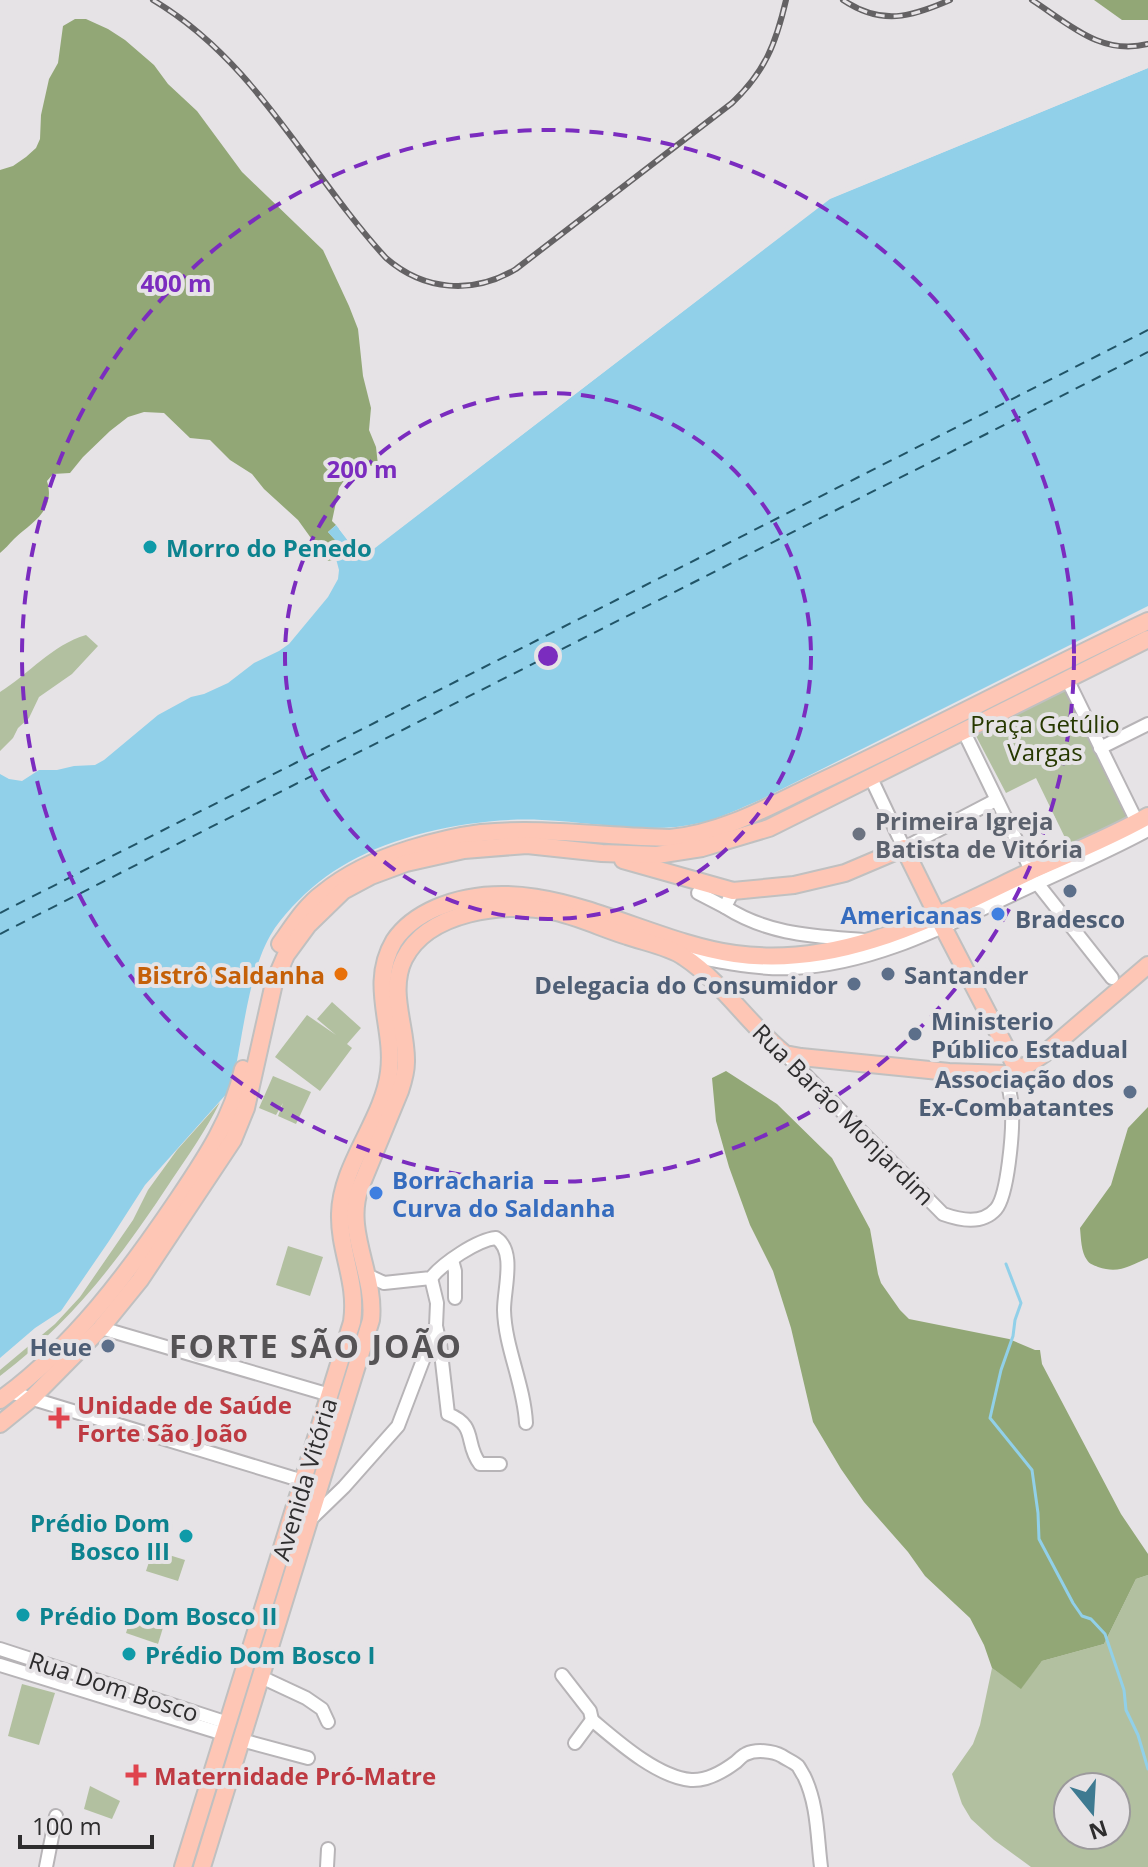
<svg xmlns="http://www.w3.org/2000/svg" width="1148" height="1867" font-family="'Open Sans',sans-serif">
<rect width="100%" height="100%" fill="#e6e3e6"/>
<g fill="#b2c0a0" fill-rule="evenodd">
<path d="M86,635L98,646L72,674L39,697L29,718L18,728L13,738L0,751V692C29,674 52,645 86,635Z"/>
<path d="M1064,680L1131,818L1070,848L1036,778L1006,793L976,736L977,733Z"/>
<path d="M332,1002L361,1028L347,1044L352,1048L320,1091L275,1057L307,1015L336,1035L317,1019Z"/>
<path d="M273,1076L311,1092L296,1124L278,1116L283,1103L276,1115L259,1108Z"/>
<path d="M220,1102C206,1130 188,1156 171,1181C121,1257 73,1321 0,1376V1370L55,1324L80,1297L133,1220L148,1190L177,1150Z"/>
<path d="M288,1246L323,1257L310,1296L276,1285Z"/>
<path d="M153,1550L185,1560L178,1581L146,1571Z"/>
<path d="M1148,1575V1867H1031L994,1840L971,1819L962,1804L952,1774L973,1744L980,1725L992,1668L1021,1688L1042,1661L1104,1644L1136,1579ZM1068,1787H1116V1835H1068Z"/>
<path d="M133,1611L165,1621L158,1644L126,1633Z"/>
<path d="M22,1684L55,1693L39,1745L8,1736Z"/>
<path d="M90,1786L120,1801L112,1819L84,1809Z"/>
</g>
<g fill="#92a776">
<path d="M1094,0H1148V20H1122Z"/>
<path d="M75,19H86L108,29L125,40L154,65L168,84L197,111L242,172L323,250L349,306L358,329L363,376L371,408L369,430L376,447L378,465L370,466L343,482L339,488L332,521L336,525L328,532L343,548L335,555L336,559L328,561L326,559L298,520L264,489L252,474L230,460L210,440L190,438L164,413L144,412L128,417L110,431L83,457L70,473L53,474L47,481C56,511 32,522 14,539C9,544 5,549 0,553V170L13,166L26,157L36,148L40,139L41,115L49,79L58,63L63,26Z"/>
<path d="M726,1071L777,1104L832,1158L870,1229L878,1274L881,1283L900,1310L909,1319L1009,1339L1035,1350H1040L1042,1364L1121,1514L1148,1554V1575L1136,1579L1104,1644L1042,1661L1021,1689L992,1668L984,1645L970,1618L925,1576L908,1552L864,1502L841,1469L813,1422L791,1328L773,1271L750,1225L729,1167L716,1121L712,1078Z"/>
<path d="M1148,1107V1258C1129,1266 1119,1274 1098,1267C1094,1265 1089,1264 1087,1260C1081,1252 1081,1238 1080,1228L1111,1185L1128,1128Z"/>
</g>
<path fill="#91d0e9" d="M1148,68V606L762,799C741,808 721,818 700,823C649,835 594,822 542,820C481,817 402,832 349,862C327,874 309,889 292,907C284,916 276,925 270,936C249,973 243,1034 234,1076L229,1091L145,1185L109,1241L61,1311L35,1328L0,1358V774L9,779L22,781L39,770H57L74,766L95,765L104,760L158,715L191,697L204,694L228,683L254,663L279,651L289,644L328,597L338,579L339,570L335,555L342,548L328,532L336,525L362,558L829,199Z"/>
<path fill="#e6e3e6" d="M1148,64V68L830,199L361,558L339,529L342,526L362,553L828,195Z"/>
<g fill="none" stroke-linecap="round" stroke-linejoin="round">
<path stroke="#91d0e9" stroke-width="3" d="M1006,1264L1021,1303L1015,1320L1013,1336L1001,1370L990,1418L1032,1470L1038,1513L1039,1539L1073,1603L1082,1616L1091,1619L1105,1634L1124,1690L1126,1710L1138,1735L1148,1769"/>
<g stroke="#215467" stroke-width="2" stroke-dasharray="10 8" stroke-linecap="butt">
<path d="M0,913L1148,330"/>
<path d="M0,934L1148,352"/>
</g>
<defs>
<g id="minor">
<path d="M1067,679L1137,822"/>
<path d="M963,730L1029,866"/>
<path d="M1100,748L1148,724"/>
<path d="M870,776L904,848L996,800"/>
<path d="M1037,883L1112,978"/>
<path d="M733,891L725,907C769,935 813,936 863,940"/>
<path d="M698,893L725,907"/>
<path d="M684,955C720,961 756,970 793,968C874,964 945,926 1016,893C1060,872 1106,853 1148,830"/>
<path d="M785,1054L943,1214C960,1220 982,1225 996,1209C1008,1195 1013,1131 1012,1111C1012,1098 1008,1086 1006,1074"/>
<path d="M452,1260L455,1271V1298"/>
<path d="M367,1275L384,1283L431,1278C443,1263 477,1240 496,1238C516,1251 504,1288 504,1310C505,1348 524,1384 526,1423"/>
<path d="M431,1278L437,1303L436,1326L440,1344L448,1414C478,1426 464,1443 480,1464H500"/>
<path d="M101,1328L330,1395"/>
<path d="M10,1392L303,1481"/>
<path d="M312,1518L344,1487L398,1426L436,1326"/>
<path d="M0,1649L228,1723"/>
<path d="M0,1665L224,1734"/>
<path d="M562,1675L590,1711L592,1720"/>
<path d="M261,1677L306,1698L322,1709L328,1722"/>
<path d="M241,1740L308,1758"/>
<path d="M575,1743L592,1720C617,1741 657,1777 691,1780C707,1781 724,1771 736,1762C738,1760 744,1754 746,1754C756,1749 773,1751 782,1756C786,1759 794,1762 798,1766C799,1767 803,1775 804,1776C818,1805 817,1836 821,1867"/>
<path d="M46,1867L56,1816"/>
<path d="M327,1867L328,1849"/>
</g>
<g id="major">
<path d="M623,860L733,891L794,885L845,873L904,848L943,927L1018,1071"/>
<path d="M280,944C293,926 305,906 323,893C349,872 378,859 410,849C433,842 457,836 481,833C544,827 607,837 670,838C725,833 775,803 824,780C933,729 1039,672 1148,621"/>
<path d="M0,1400C73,1347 128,1273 178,1199C205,1159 233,1117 243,1069"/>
<path d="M0,1424L32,1398L101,1328L140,1280L233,1140L246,1108L274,983L286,955L308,925L343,891L371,876L406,863L464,850L527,845L602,853L657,855L702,848L769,828L1148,639"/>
<path d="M183,1867L352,1322C358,1282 339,1252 340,1214C341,1164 383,1121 389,1072C395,1027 368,985 394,941C404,926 420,915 436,908C536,865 637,940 735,954C844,969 938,915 1033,870C1071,853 1111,837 1148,816"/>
<path d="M202,1867L371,1320C376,1275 344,1231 360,1188L400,1091C403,1082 406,1072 406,1062C407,1028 388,992 404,959C428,911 504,902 551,911C574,915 604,929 627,936C644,942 670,947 684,957C723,983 749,1025 785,1054L801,1057L949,1072L1006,1074L1018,1071L1044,1054L1148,965"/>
</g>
</defs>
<use href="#minor" stroke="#b7b4b7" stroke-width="16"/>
<use href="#major" stroke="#c0c0c0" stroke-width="20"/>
<use href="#minor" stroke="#fff" stroke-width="12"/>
<use href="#major" stroke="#fec6b5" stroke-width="16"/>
<defs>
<g id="rail">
<path d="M153,0C256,61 308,173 386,258C424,291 473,295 516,269L732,103C765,72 776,43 786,0"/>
<path d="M843,0C882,26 911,17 950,0"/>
<path d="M1032,0C1069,24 1101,56 1148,44"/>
</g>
</defs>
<use href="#rail" stroke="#646264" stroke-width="6"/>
<use href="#rail" stroke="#e6e3e6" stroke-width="3" stroke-dasharray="9" stroke-linecap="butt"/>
</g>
<g fill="none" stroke="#7b2cbf" stroke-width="4" stroke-dasharray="14 10">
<circle cx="548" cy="656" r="263"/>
<circle cx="548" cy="656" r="526"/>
</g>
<g fill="#0f9aa8" stroke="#e6e3e6" stroke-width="3">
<circle cx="150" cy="547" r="8"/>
<circle cx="186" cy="1536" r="8"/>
<circle cx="23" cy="1615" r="8"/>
<circle cx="129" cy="1654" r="8"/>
</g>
<circle fill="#6b7280" stroke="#e6e3e6" stroke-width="3" cx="859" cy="834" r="8"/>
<g fill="#5c6f8a" stroke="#e6e3e6" stroke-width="3">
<circle cx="1070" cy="891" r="8"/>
<circle cx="888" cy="974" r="8"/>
<circle cx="854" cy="984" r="8"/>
<circle cx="915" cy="1034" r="8"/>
<circle cx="1130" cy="1092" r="8"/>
<circle cx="108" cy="1346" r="8"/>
</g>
<g fill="#3f7fe0" stroke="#e6e3e6" stroke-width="3">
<circle cx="998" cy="914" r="8"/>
<circle cx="376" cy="1193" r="8"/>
</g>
<circle fill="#e8710a" stroke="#e6e3e6" stroke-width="3" cx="341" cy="974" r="8"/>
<g fill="#e0444e" stroke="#e6e3e6" stroke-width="3">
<path d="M55 1406h8v8h8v8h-8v8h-8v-8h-8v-8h8z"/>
<path d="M132 1763h8v8h8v8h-8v8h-8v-8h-8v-8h8z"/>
</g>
<g text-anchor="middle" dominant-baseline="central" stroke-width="8" stroke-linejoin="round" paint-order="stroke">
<g font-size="24" font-weight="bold" fill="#0d838f" stroke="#e6e3e6" text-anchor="start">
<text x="166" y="547">Morro do Penedo</text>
<text x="170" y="1522" text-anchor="end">Prédio Dom<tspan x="170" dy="28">Bosco III</tspan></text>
<text x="39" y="1615">Prédio Dom Bosco II</text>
<text x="145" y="1654">Prédio Dom Bosco I</text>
</g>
<g font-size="24" fill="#263800" stroke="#e6e3e6">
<text x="1045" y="723">Praça Getúlio<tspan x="1045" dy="28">Vargas</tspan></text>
</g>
<g font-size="24" font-weight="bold" fill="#5b616d" stroke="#e6e3e6" text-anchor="start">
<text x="875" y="820">Primeira Igreja<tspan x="875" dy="28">Batista de Vitória</tspan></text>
</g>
<g font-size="24" font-weight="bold" fill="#366cbe" stroke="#e6e3e6" text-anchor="end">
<text x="982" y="914">Americanas</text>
<text x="392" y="1179" text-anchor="start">Borracharia<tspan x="392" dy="28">Curva do Saldanha</tspan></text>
</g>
<g font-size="24" font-weight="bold" fill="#4e5e75" stroke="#e6e3e6" text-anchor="end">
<text x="1070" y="918" text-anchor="middle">Bradesco</text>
<text x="904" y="974" text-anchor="start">Santander</text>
<text x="838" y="984">Delegacia do Consumidor</text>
<text x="931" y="1020" text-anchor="start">Ministerio<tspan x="931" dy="28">Público Estadual</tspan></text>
<text x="1114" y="1078">Associação dos<tspan x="1114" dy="28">Ex-Combatantes</tspan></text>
<text x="92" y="1346">Heue</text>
</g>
<g font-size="24" font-weight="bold" fill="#c56008" stroke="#e6e3e6" text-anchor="end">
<text x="325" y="974">Bistrô Saldanha</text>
</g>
<g font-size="24" fill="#2e2d2e" stroke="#e6e3e6">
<text transform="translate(844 1114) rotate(45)">Rua Barão Monjardim</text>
<text transform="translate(304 1479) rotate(-73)">Avenida Vitória</text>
<text transform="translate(114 1686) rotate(18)">Rua Dom Bosco</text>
</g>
<g font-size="24" font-weight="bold" fill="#be3a42" stroke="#e6e3e6" text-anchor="start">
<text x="77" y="1404">Unidade de Saúde<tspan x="77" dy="28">Forte São João</tspan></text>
<text x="154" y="1775">Maternidade Pró-Matre</text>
</g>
<g font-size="32" font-weight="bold" letter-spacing="2" fill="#555355" stroke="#e6e3e6">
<text x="316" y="1345">FORTE SÃO JOÃO</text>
</g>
</g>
<circle cx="548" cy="656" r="12" fill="#7b2cbf" stroke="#e6e3e6" stroke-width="4"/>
<g font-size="24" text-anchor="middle" font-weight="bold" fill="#7b2cbf" stroke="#e6e3e6" stroke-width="8" stroke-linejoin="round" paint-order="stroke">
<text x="176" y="292">400 m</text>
<text x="362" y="478">200 m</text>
</g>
<g transform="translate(1092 1811) rotate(162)"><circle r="38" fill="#e6e3e6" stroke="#9c9a9c" stroke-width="2"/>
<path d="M0-6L14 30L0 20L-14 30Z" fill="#3e7a91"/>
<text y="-12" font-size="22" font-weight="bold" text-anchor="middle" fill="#2e2d2e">N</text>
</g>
<path d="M20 1835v12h132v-12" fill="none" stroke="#2e2d2e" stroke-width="4"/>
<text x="32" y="1835" font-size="24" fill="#2e2d2e" stroke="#e6e3e6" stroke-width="6" paint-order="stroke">100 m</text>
</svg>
